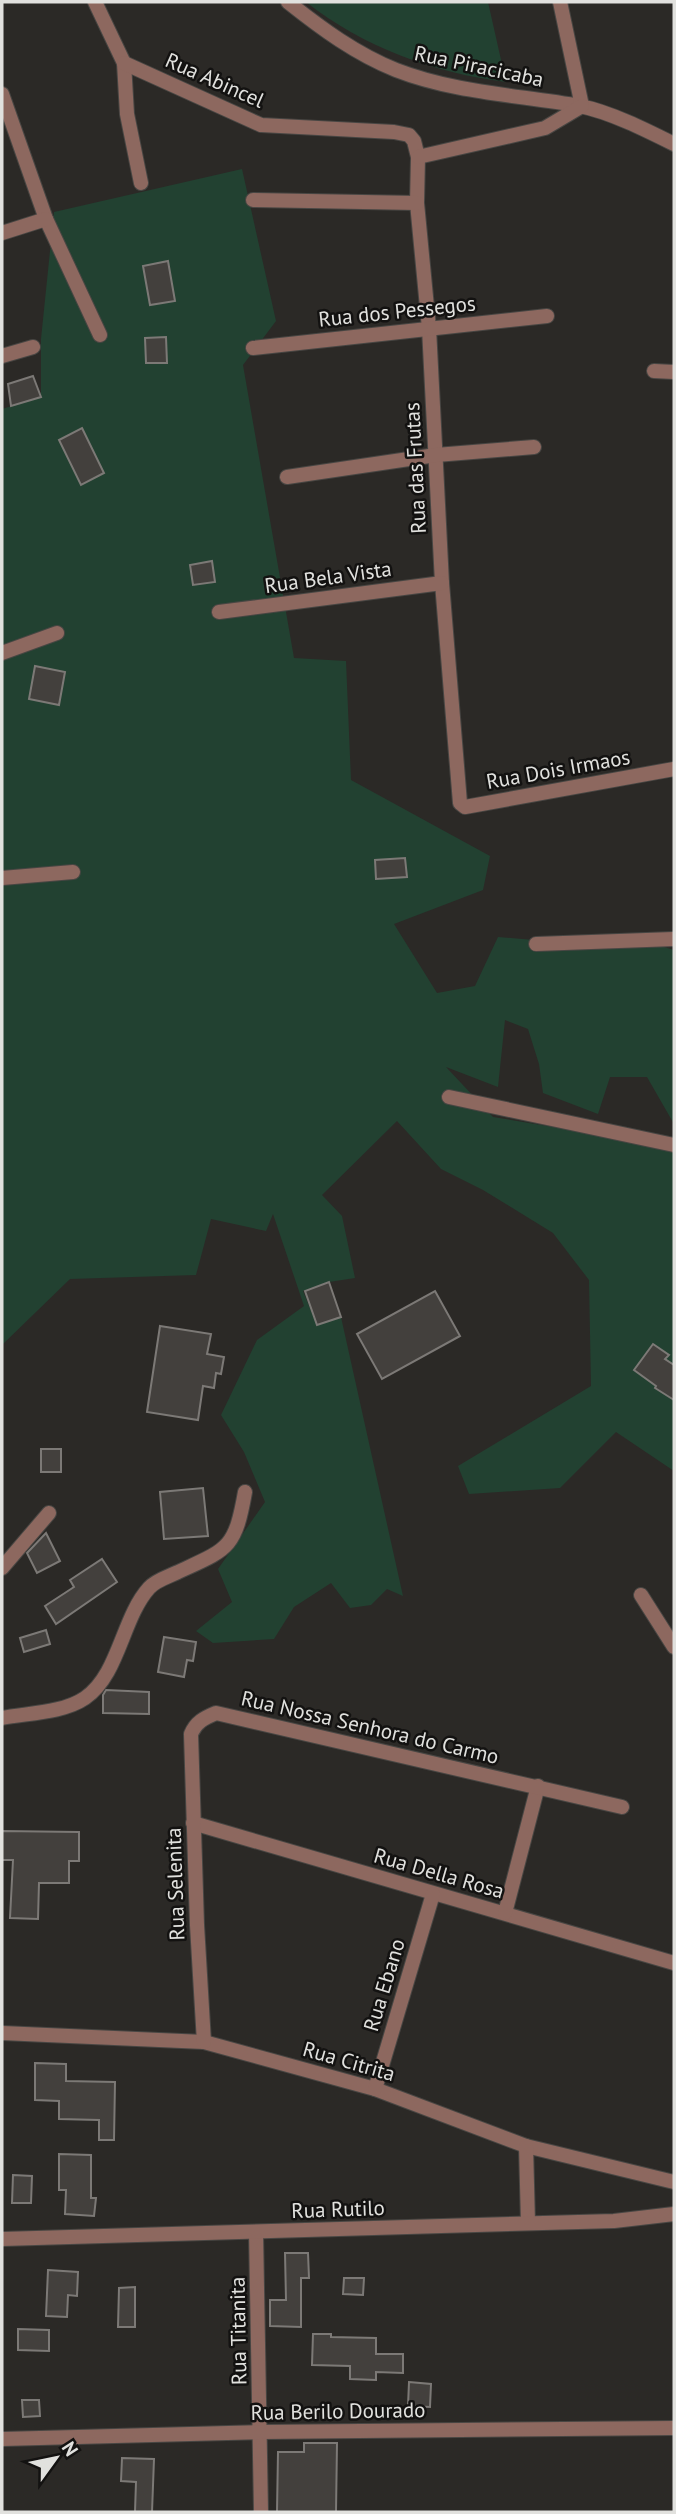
<svg xmlns="http://www.w3.org/2000/svg" width="676" height="2514" font-family="'PT Sans',sans-serif">
<rect width="100%" height="100%" fill="#2b2926"/>
<g fill="#224131">
<path d="M306,2H488L506,82C434,73 363,47 306,2Z"/>
<path d="M242,169L276,321L243,365L294,658L346,661L351,780L490,856L483,890L394,924L437,993L475,986L498,937L568,943L638,939L674,950V1124L647,1077H610L598,1114L543,1093L539,1064L528,1029L505,1020L498,1087L446,1067L493,1117L674,1147V1471L616,1432L560,1488L469,1494L458,1466L591,1386L589,1280L553,1233L483,1190L441,1169L397,1121L322,1195L342,1216L355,1278L329,1282L303,1291L317,1325L341,1317L403,1596L387,1589L371,1605L350,1608L331,1583L294,1607L274,1639L213,1643L196,1631L232,1602L218,1569L265,1502L244,1452L221,1415L257,1340L304,1306L273,1214L266,1231L211,1219L196,1275L70,1279L2,1345V409L41,397V339L54,212Z"/>
</g>
<g fill="#43403d" stroke="#7c7976" stroke-width="2">
<path d="M168,261L175,301L150,305L143,266Z"/>
<path d="M166,337L167,363H146L145,338Z"/>
<path d="M33,376L41,397L11,406L8,384Z"/>
<path d="M82,428L104,473L81,485L59,440Z"/>
<path d="M212,561L215,582L193,585L190,565Z"/>
<path d="M35,666L65,672L59,705L29,699Z"/>
<path d="M405,858L407,877L376,879L375,860Z"/>
<path d="M329,1282L341,1317L317,1325L305,1291Z"/>
<path d="M435,1291L460,1336L382,1379L357,1334Z"/>
<path d="M160,1326L211,1334L207,1354L224,1357L221,1374L216,1373L214,1388L203,1386L198,1420L147,1412Z"/>
<path d="M653,1344L669,1355L665,1359L674,1365V1400L655,1388L656,1386L634,1370Z"/>
<rect x="41" y="1449" width="20" height="23"/>
<path d="M203,1488L208,1536L164,1539L160,1492Z"/>
<path d="M46,1533L60,1561L37,1573L27,1553Z"/>
<path d="M102,1559L117,1582L56,1624L45,1606L74,1587L70,1580Z"/>
<path d="M46,1630L50,1644L24,1652L20,1638Z"/>
<path d="M164,1637L196,1642L193,1661L187,1660L184,1677L158,1672Z"/>
<path d="M106,1690L149,1692V1714L103,1713V1695Z"/>
<path d="M2,1831L79,1832V1861H69V1883H39L38,1919L10,1918L13,1860H2Z"/>
<path d="M35,2063L66,2064V2081L115,2082L114,2140H99V2120L59,2119V2101L35,2100Z"/>
<path d="M59,2154L91,2155V2198H96L94,2216L65,2214L66,2190H59Z"/>
<path d="M13,2175L32,2176L31,2203H12Z"/>
<path d="M285,2253H308L309,2278H301V2327L270,2326V2300H286Z"/>
<path d="M48,2270L78,2272L77,2296L68,2295L67,2317L46,2316Z"/>
<path d="M344,2278H364L363,2295L343,2294Z"/>
<path d="M135,2287V2327H118L119,2288Z"/>
<path d="M18,2329L49,2330V2351L18,2350Z"/>
<path d="M313,2334H331V2337L376,2338V2354H403V2373L376,2372V2380L350,2379V2366L312,2365Z"/>
<path d="M409,2382L431,2384L430,2407L408,2406Z"/>
<path d="M22,2400H39L40,2416L23,2417Z"/>
<path d="M304,2443H337L336,2512H277L278,2452H304Z"/>
<path d="M122,2458L154,2459L152,2512H135L136,2482L121,2481Z"/>
</g>
<g fill="none" stroke-linecap="round" stroke-linejoin="round">
<defs>
<g id="street">
<path d="M95,2L124,63L127,114L141,183"/>
<path d="M288,2C322,29 356,54 396,70C455,93 519,95 580,106C610,112 646,130 674,144"/>
<path d="M560,2L582,106"/>
<path d="M124,63L261,125L394,132L409,135L414,141L418,157L417,203L429,328L442,583L460,803L465,807L674,769"/>
<path d="M2,94L46,219L100,335"/>
<path d="M418,157L545,128L582,106"/>
<path d="M253,200L417,203"/>
<path d="M2,233L46,219"/>
<path d="M253,348L547,316"/>
<path d="M2,356L33,347"/>
<path d="M654,371L674,372"/>
<path d="M287,477L436,455L534,447"/>
<path d="M219,612L442,583"/>
<path d="M2,653L57,633"/>
<path d="M2,878L73,872"/>
<path d="M536,944L674,939"/>
<path d="M449,1097L674,1145"/>
<path d="M2,1568L49,1513"/>
<path d="M641,1595L674,1647"/>
<path d="M2,1718C28,1713 63,1713 85,1698C119,1675 122,1618 149,1588C156,1580 168,1577 178,1572C228,1549 235,1549 245,1492"/>
<path d="M193,1823L674,1963"/>
<path d="M505,1913L538,1786"/>
<path d="M2,2033L204,2042L375,2089L526,2146L674,2182"/>
<path d="M204,2042L197,1925L191,1734C196,1722 204,1718 216,1713L622,1807"/>
<path d="M375,2089L433,1894"/>
<path d="M526,2146L528,2223"/>
<path d="M256,2232L261,2512"/>
<path d="M2,2239L614,2221L674,2214"/>
<path d="M2,2439L261,2432L674,2428"/>
</g>
</defs>
<use href="#street" stroke="#484643" stroke-width="16"/>
<use href="#street" stroke="#8d685f" stroke-width="14"/>
</g>
<g text-anchor="middle" dominant-baseline="central" stroke-width="5" stroke-linejoin="round" paint-order="stroke">
<g font-size="21" fill="#e1e1de" stroke="#131211">
<text transform="translate(479 66) rotate(12)">Rua Piracicaba</text>
<text transform="translate(215 80) rotate(24)">Rua Abincel</text>
<text transform="translate(397 311) rotate(-6)">Rua dos Pessegos</text>
<text transform="translate(415 468) rotate(-93)">Rua das Frutas</text>
<text transform="translate(328 577) rotate(-8)">Rua Bela Vista</text>
<text transform="translate(558 769) rotate(-10)">Rua Dois Irmaos</text>
<text transform="translate(370 1727) rotate(13)">Rua Nossa Senhora do Carmo</text>
<text transform="translate(439 1873) rotate(16)">Rua Della Rosa</text>
<text transform="translate(175 1884) rotate(-92)">Rua Selenita</text>
<text transform="translate(384 1985) rotate(-73)">Rua Ebano</text>
<text transform="translate(349 2061) rotate(16)">Rua Citrita</text>
<text transform="translate(338 2209) rotate(-2)">Rua Rutilo</text>
<text transform="translate(238 2331) rotate(-91)">Rua Titanita</text>
<text transform="translate(338 2411) rotate(-1)">Rua Berilo Dourado</text>
</g>
</g>
<rect width="676" height="2514" fill="none" stroke="#e1e1de" stroke-width="7"/>
<g transform="translate(56 2458) rotate(57)" stroke="#131211" stroke-width="5" paint-order="stroke">
<path d="M0-5L12 26L0 18L-12 26Z" fill="#e1e1de"/>
<text y="-10" font-size="19" font-weight="bold" text-anchor="middle" fill="#e1e1de">N</text>
</g>
</svg>
